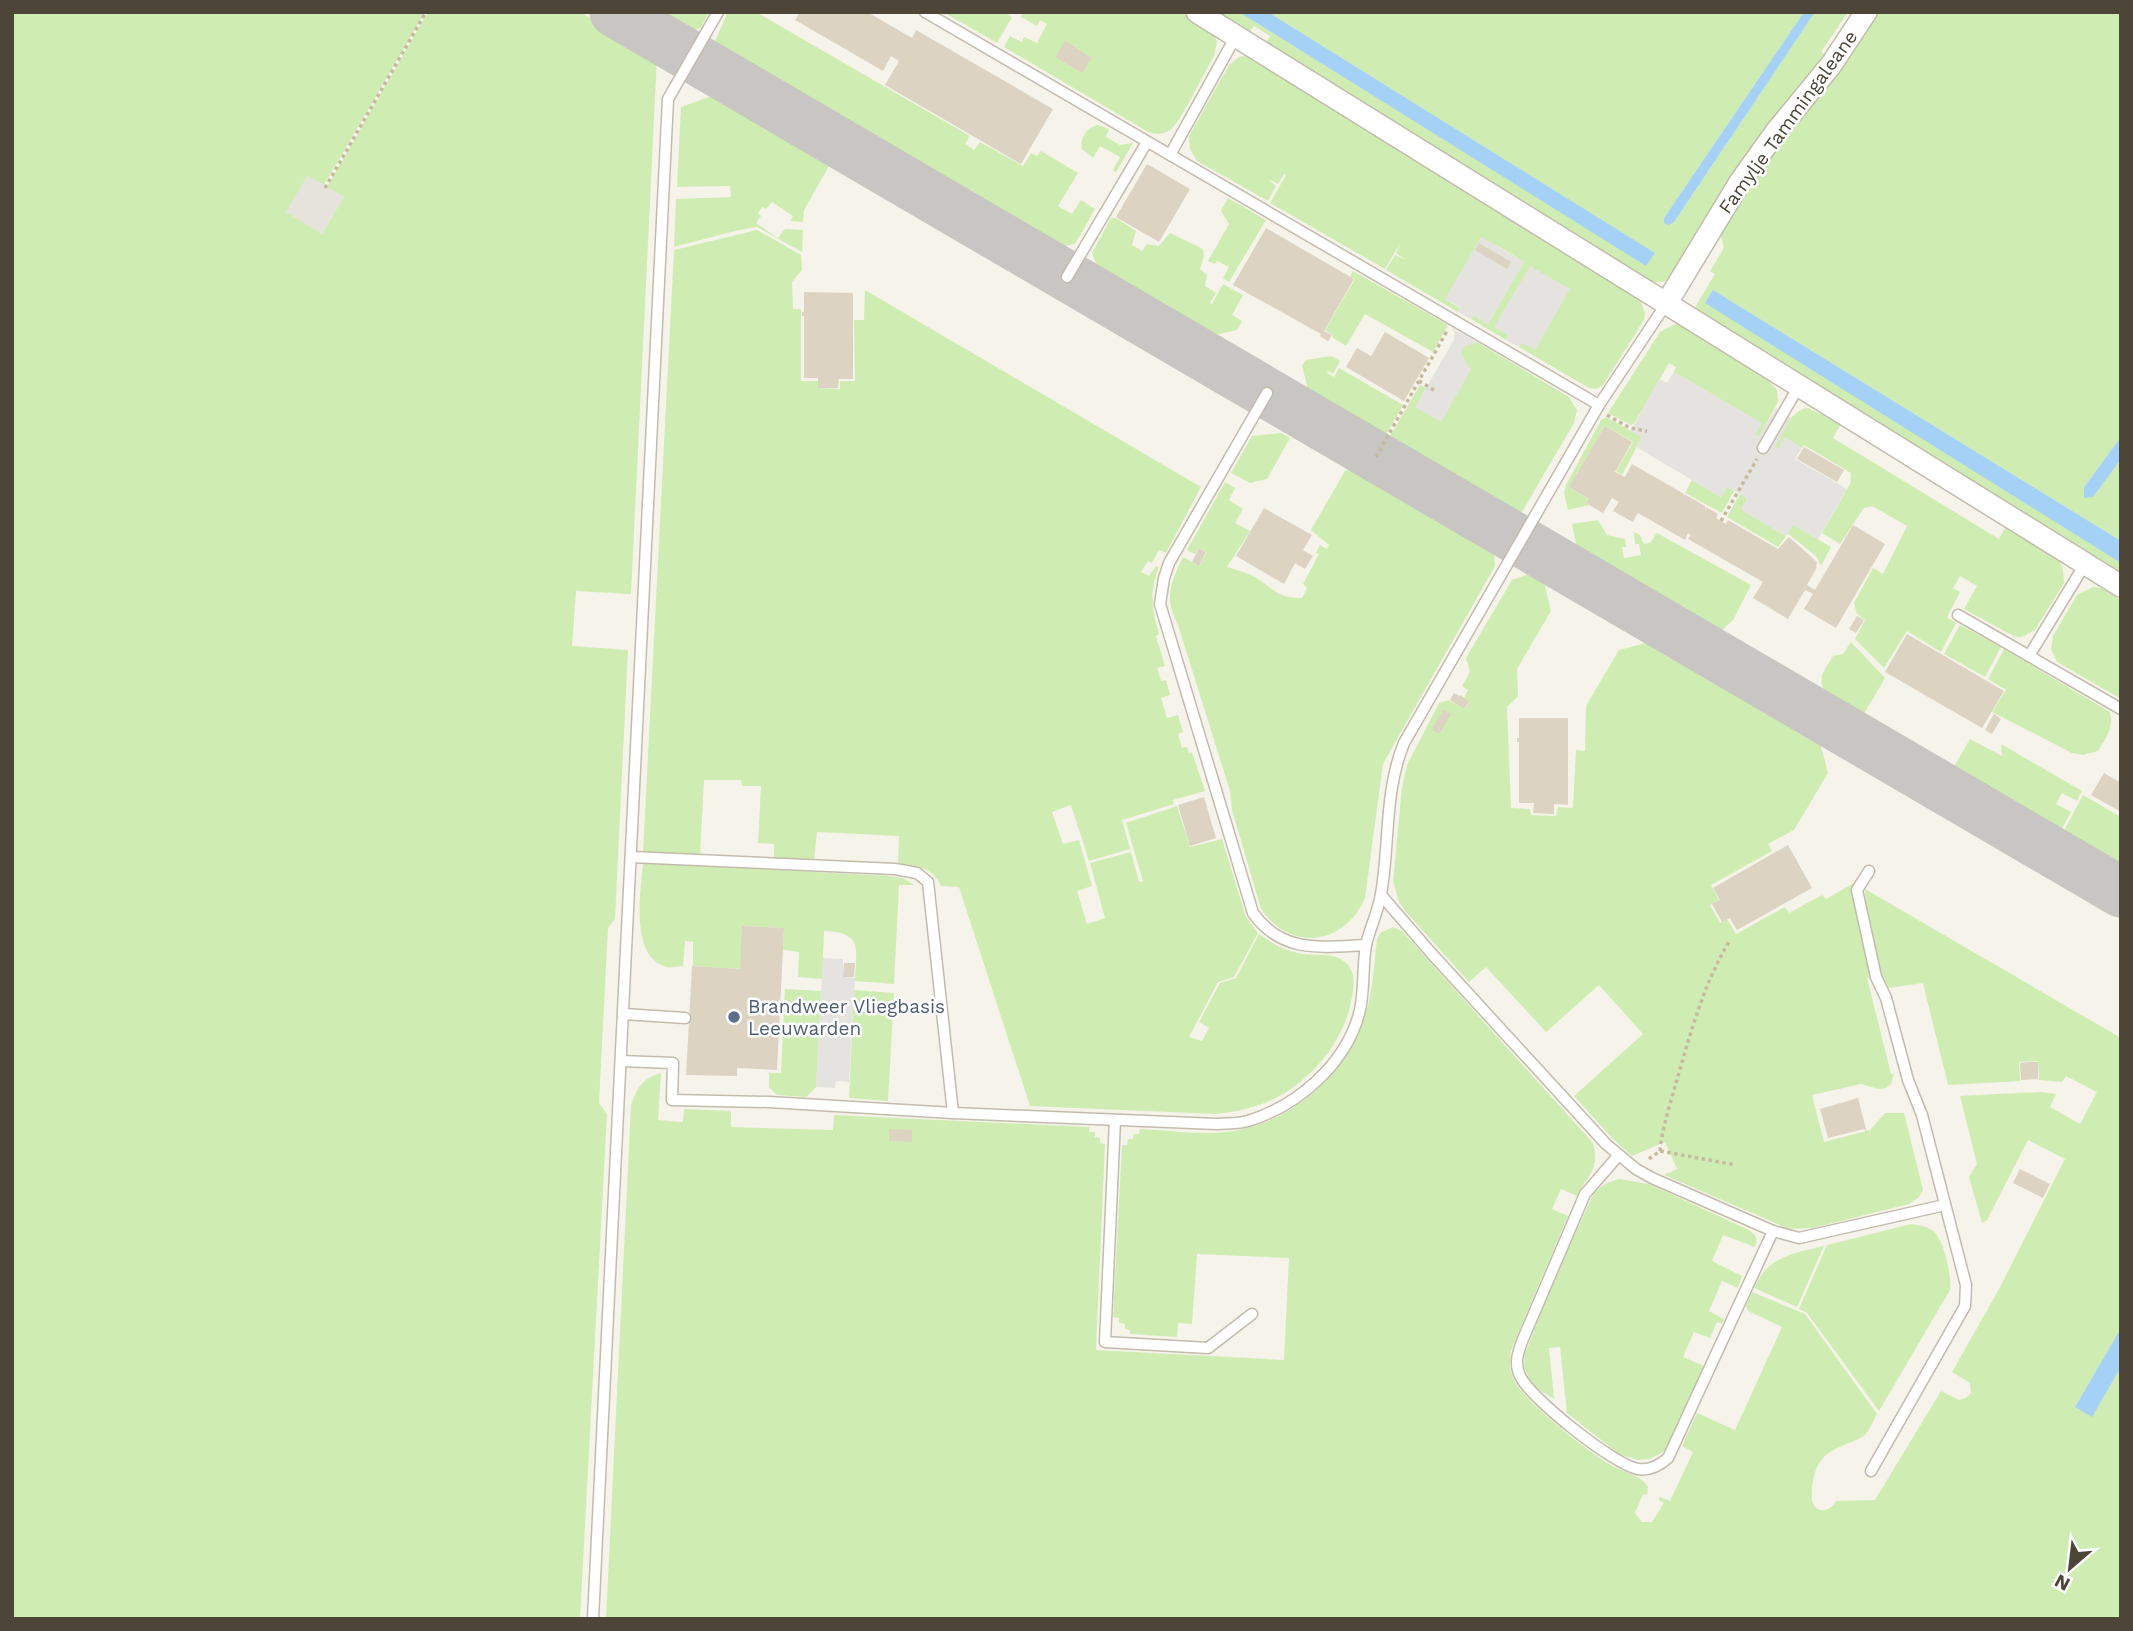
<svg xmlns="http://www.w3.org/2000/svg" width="2133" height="1631" font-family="'Work Sans',sans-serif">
<rect width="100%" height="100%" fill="#f6f3eb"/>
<path fill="#e6e2dc" d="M307,175L344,197L322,234L285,212Z"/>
<g fill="#cfedb2">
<path d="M12,12H425L324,185L307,176L286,212L322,234L344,197L327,187L428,12H580L657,57L631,594L576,591L572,646L628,650L615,919L608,928L599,1103L607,1114L580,1619H12Z"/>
<path d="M652,12H709L701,28L688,32Z"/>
<path d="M728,12H756L970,136L965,144L974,150L980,142L1023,166L1031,153L1037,156L1041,151L1078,173L1058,206L1072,214L1081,200L1095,209L1075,244L1054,248L721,54L715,41Z"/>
<path d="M943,12H1003L1012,17L997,43Z"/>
<path d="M1023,12H1180L1212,32L1217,41L1214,56C1205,71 1181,122 1170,130C1163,135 1155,134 1148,132L1004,47L1010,36L1022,42L1024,37L1037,43L1047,24L1040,20L1037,26L1021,17Z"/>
<path d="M1216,12H1239L1646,265L1654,253L1268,12H1804L1664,218V223L1674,222L1815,12H1848L1821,52L1826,55L1670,278C1662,284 1656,282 1646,280L1266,43L1270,36L1254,26L1249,33Z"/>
<path d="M1878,12H2121V437L2084,487L2093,497L2121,459V541L1713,290L2121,563V576L1694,309L1715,274L1710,271L1724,248L1720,232L1766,160L1840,69Z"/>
<path d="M1245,56L1251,57L1640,300L1645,313L1644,320L1603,385L1597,389L1589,388L1519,347L1522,342L1535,350L1495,327L1508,335L1506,340L1471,319L1473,315L1488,324L1524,262L1496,245L1445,299L1460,308L1458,312L1386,270L1395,255L1406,260L1396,253L1401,242L1385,269L1270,203L1286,175L1284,174L1278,184L1268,179L1276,186L1268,201L1197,161L1190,149L1189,136L1229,65L1239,57Z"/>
<path d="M720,93L833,159L804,210L803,222L790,221L793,216L772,202L766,209L762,207L758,213L761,216L756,223L778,238L785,229L803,230L802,252L757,227L735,231L674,247L676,199L731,197L730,186L677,187L681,107Z"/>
<path d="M1098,125L1109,129L1106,137L1120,145L1133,143L1116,172L1113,170L1120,157L1100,146L1093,158L1082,149C1080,138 1087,127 1098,125Z"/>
<path d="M1228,198L1266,220L1229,282L1223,278L1229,267L1217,261L1215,264L1208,261L1229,224L1221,211Z"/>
<path d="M1111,218H1116L1136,231L1132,245L1142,251L1147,244L1159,246L1170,233L1203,249L1204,256L1200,269L1207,275L1205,286L1216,293L1210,303L1212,304L1223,284L1243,295L1232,315L1242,321L1237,330L1207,337L1100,274L1092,253Z"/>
<path d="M757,230L801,255L802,270L792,282L793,309H801V381H818L819,388L840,389V381H855L854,320H864L865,290L1201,487L1166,553L1159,550L1152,563L1148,561L1141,572L1149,576L1156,566L1159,567C1149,591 1152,610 1159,634L1156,636L1165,666L1157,668L1161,681L1166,680L1170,695L1161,698L1167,718L1178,715L1183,732L1178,734L1182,748L1187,747L1189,753L1192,752L1205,791L1173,800L1174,804L1122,820L1130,849L1089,861L1071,805L1052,812L1063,844L1079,840L1092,886L1077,891L1087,924L1105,918L1090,863L1131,852L1139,882L1143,881L1126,823L1177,806L1190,847L1222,839L1246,917L1258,933L1234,977L1218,982L1189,1037L1202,1041L1209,1028L1199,1022L1220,983L1236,978L1259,934C1271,943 1283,950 1298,953C1313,957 1332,951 1345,962C1357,972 1354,988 1351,1002C1343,1044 1307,1086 1267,1102C1250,1109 1233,1112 1215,1114L1030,1106L959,887L941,886C933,867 917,866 898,864L899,836L817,832L814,861L774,858V844L758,843L761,786H742L741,780H704L700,855L643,852L674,250Z"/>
<path d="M1353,271L1448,325L1433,352L1365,314L1346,346L1332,337L1333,335L1325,330L1355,279L1350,276Z"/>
<path d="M1675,324L1681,325L1765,377L1777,390L1778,402L1759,437L1755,435L1761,423L1674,372L1676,367L1669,363L1634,424L1631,425L1608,413L1660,332Z"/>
<path d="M1477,342L1569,397L1577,410L1574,423L1522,512L1512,515L1386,443L1420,385L1426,388L1415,407L1465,346Z"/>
<path d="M1331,356L1340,361L1333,374L1328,371L1327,373L1334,377L1339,368L1403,405L1383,440L1310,397L1302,366L1306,360Z"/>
<path d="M1808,408L1841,424L1833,438L1999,539L2006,526L2059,561L2063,568L2064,583L2035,630L2022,637H2015L1964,609L1977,586L1960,576L1953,588L1960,592L1947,617L1956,623L1941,652L1907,631L1884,668L1855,639L1865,620L1857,614L1854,603L1873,568L1883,574L1907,526L1872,506L1864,508L1840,544L1822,533L1850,484L1851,473L1804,445L1802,448L1785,438L1778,449L1774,447C1783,433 1790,410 1808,408Z"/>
<path d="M1606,417L1642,437L1622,475L1616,471L1633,442L1605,426L1569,487L1588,499L1586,503L1589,505L1568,510L1564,493L1566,485L1601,420Z"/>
<path d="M1281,433L1290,438L1267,479L1250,483L1231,473L1252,436Z"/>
<path d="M1360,467L1488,542L1494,553L1495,566L1383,764L1365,898C1345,945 1291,953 1261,909L1232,810L1230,791L1178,625C1164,598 1170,584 1183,557L1199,566L1207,552L1199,548L1195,554L1187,550L1225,482L1235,488L1229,500L1243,509L1235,523L1250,531L1227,567C1236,570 1246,572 1255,577C1274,589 1277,598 1302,598L1307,588L1303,584L1319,554L1316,553L1320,545L1327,549L1329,545L1311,530L1345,471Z"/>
<path d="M1692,480L1721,497L1727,487L1734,491L1722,513L1685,493Z"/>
<path d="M1740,494L1748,499L1742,510L1786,536L1778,547L1727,517Z"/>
<path d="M1598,520L1607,535L1625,539L1626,547H1622L1624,558L1641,555L1639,544H1635L1634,532L1640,535L1644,544L1650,543L1657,533L1751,585L1733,620L1722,630L1706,629L1578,553L1572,524Z"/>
<path d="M1792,524L1831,547L1821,566L1816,556L1787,533Z"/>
<path d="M1537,571L1542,574L1551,611L1517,669L1518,696L1507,707L1511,808L1530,809L1531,815L1556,816L1558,807L1573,808L1576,750L1585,751L1586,706L1619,650L1657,640L1818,735L1828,773L1794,830L1768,844L1772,851L1711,885L1719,900L1710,905L1720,923L1727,919L1736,934L1785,907L1789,913L1822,895L1826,899L1854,883L1852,893L1872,977L1867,978L1891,1074H1894L1891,1084L1886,1088L1878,1089L1861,1084L1812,1095L1824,1142L1870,1130L1885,1113H1904L1923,1190L1919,1197L1909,1204L1813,1228L1789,1229L1664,1175L1677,1169L1665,1142L1632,1156L1612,1138L1574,1096L1643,1034L1599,985L1546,1032L1486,967L1469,982L1406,912L1399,902L1393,881L1402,787L1407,765L1439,703L1448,700L1465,709L1469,702L1464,698L1468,690L1462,686L1470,672L1466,658L1512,580Z"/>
<path d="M2093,587L2101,588L2121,600V699L2057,662L2051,649L2053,636L2077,595Z"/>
<path d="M1960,625L2001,647L1985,677L1944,654Z"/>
<path d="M1851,642L1885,678L1861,719C1845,710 1818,699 1822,676C1823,670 1830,662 1833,656L1843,654Z"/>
<path d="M2004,649L2110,712C2114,728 2106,738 2098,751L2083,755L2072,753L1992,712L2006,690L1988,679Z"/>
<path d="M1970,739L2002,756L2001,744L2082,791L2077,801L2062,793L2056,804L2071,812L2059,834L1951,772Z"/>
<path d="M2083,795L2121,817V871L2061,836Z"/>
<path d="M643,863L890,876L903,878L914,885H899L894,984L855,981C856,950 864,932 824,931L822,979L798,977L799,952L783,950L784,928L743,926L740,969L693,966V942L685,941L683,966C679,966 672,968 667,967C629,958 641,890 643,863Z"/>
<path d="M1865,889L2121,1038V1328L2075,1407L2092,1416L2121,1367V1619H606L631,1106C636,1089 642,1078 661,1073L658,1120L683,1122L684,1109L731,1111V1127L833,1130L834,1115L1090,1127L1089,1132H1095V1137L1100,1138V1143L1105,1144L1096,1350L1284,1360L1289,1258L1197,1254L1192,1324L1178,1323L1177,1337L1130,1334V1330L1125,1329V1324L1119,1323V1318L1113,1317L1122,1145H1127L1128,1139H1133L1134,1134H1139L1140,1129C1167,1130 1198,1135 1226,1132C1289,1126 1349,1073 1366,1013C1373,989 1374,964 1377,939L1380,933L1393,927L1402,931L1593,1143C1600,1171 1588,1173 1577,1196L1561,1189L1552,1209L1568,1216L1511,1350C1510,1360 1509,1369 1513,1378C1522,1400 1589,1453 1611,1465C1624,1473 1640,1474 1648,1487L1647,1495L1643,1494L1635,1513L1642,1522H1652L1664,1503L1659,1500L1660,1497L1670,1501L1693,1452L1682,1446L1697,1413L1735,1430L1782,1327L1748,1311L1746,1306L1752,1292L1805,1314L1877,1414C1873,1421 1869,1433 1862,1437C1845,1447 1827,1447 1817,1467C1813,1477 1811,1489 1812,1500C1815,1515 1831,1512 1836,1501L1875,1500L1941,1391L1959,1400L1966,1398L1971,1393L1970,1383L1952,1372L1999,1289L2065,1159L2028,1140L1987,1220L1982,1223L1969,1177L1977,1164L1960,1096L2040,1092L2056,1094L2050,1107L2080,1124L2097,1092L2066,1076L2062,1082L2039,1080L2038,1061L2019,1062L2020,1081L1948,1085L1923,983L1889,988L1884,983L1867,918Z"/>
<path d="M785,989L821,991L816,1087L806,1097L777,1095L769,1087V1073H781Z"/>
<path d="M854,990L894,993L888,1101L849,1098Z"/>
<path d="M1619,1179L1649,1184L1749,1230C1756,1235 1758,1238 1755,1247L1723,1235L1712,1261L1742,1276L1738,1288L1722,1281L1709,1311L1724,1319L1722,1324L1717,1322L1710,1338L1694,1332L1683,1357L1704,1366L1669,1444L1663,1452L1650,1459L1638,1460L1619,1454L1567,1413L1560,1347L1549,1348L1554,1399L1539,1390L1529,1379L1524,1366L1525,1354L1550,1289L1592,1197C1599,1186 1606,1183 1619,1179Z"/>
<path d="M1911,1224C1919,1225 1926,1226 1933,1231C1944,1239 1952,1277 1950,1290L1879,1411L1807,1313L1799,1309L1827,1245Z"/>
<path d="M1824,1246L1797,1307L1754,1288C1768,1256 1792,1254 1824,1246Z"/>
</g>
<g fill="#e5e3df">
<path d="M1481,237L1524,262L1488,324L1473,315L1471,319L1458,312L1460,307L1445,299Z"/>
<path d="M1530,266L1570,289L1535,350L1522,343L1519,347L1506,340L1508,335L1494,327Z"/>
<path d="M1452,328L1477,342L1465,346L1461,354L1471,370L1441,422L1415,407L1454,340L1455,334Z"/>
<path d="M1674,372L1762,423L1755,435L1758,437L1776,409L1791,418L1775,447L1778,449L1784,437L1802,448L1795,459L1847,489L1818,539L1793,525L1786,536L1741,510L1747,498L1727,487L1721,497L1636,447L1641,437L1631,431L1659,379L1667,383Z"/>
<path d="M823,958L843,959V977L855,978L849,1082L836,1081L835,1088L816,1087Z"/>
</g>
<g fill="#a5d1f6">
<path d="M1239,12H1268L1655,253L1646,266Z"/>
<path d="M1804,12H1815L1674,222L1669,225L1664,223V218Z"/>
<path d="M1713,290L2121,541V563L1705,303Z"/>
<path d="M2121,437V459L2093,497L2084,498V487Z"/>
<path d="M2121,1328V1367L2092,1417L2075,1407Z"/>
</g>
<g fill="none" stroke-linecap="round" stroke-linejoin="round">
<path stroke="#c8c6c2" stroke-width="51" d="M615,12L2121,892"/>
</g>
<g fill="#dcd3c2">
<path d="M800,12H867L912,38L916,30L1053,109L1021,164L885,85L899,61L891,56L883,71L795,20Z"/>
<path d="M1065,41L1092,58L1082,73L1055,57Z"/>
<path d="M1147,164L1190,189L1159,242L1116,217Z"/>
<path d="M1266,228L1354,279L1324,331L1332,335L1328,341L1320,336L1321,334L1233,285Z"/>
<path d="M1479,243L1511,262L1507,269L1475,250Z"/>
<path d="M804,292L853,293V379H839L838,388H818V378H804V316H802V312H804Z"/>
<path d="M1385,332L1429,358L1404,401L1346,367L1357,348L1371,356Z"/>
<path d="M1605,426L1632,442L1615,472L1625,477L1632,464L1705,506V510L1706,507L1718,514L1716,518L1726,524L1728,520L1778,549L1789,537L1817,562L1816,569L1807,585L1815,590L1853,525L1885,544L1836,628L1804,609L1813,594L1805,590L1788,619L1753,598L1763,582L1688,539L1691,535L1688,533L1685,540L1638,513L1633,522L1613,511L1619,502L1612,498L1603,513L1586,503L1589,499L1569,487Z"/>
<path d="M1804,447L1844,470L1837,482L1797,459Z"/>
<path d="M1264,508L1312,535L1303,550L1313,556L1305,569L1295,563L1284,584L1236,556Z"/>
<path d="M1199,548L1206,552L1199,566L1192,562Z"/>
<path d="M1857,616L1864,620L1856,633L1849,629Z"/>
<path d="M1907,634L2004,691L1982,728L1885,672Z"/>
<path d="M1454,693L1460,696L1461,695L1469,702L1464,709L1450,700Z"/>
<path d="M1443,710L1451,714L1439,734L1432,730Z"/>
<path d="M1994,714L2001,719L1992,734L1985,730Z"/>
<path d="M1519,718H1568V805L1554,804V814L1533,813L1534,803H1519V742H1517V738H1519Z"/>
<path d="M2104,773L2121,783V812L2091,795Z"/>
<path d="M1204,797L1216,838L1190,846L1178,805Z"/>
<path d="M1788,845L1812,888L1737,930L1730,918L1722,922L1712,904L1720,900L1713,888Z"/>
<path d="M742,926L784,928L777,1070L737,1068V1076L686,1075L692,966L740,969Z"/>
<path d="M844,963H855L854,977H843Z"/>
<path d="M2028,1062H2038V1079L2021,1080L2020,1063Z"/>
<path d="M1858,1098L1867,1133L1864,1129L1828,1138L1820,1109Z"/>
<path d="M889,1129L912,1130V1142L889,1141Z"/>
<path d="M2020,1169L2050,1184L2043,1198L2013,1183Z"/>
</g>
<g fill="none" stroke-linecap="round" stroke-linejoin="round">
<defs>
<g id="service">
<path d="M925,12L1599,405"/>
<path d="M1170,155L1236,36"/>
<path d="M1067,277L1147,142"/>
<path d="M1267,393L1169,563L1164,578L1160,604L1253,913C1282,954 1322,947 1366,945"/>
<path d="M1763,448L1799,386"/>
<path d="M1958,615L2121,709"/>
<path d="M2029,656L2085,564"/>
<path d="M631,857L895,869L917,873L928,882L953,1113"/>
<path d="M1869,871L1857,890L1876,977L1886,998L1908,1080L1922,1115L1966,1285L1965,1306L1871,1471"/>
<path d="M1381,895L1432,954L1606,1144L1636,1169L1652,1178L1773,1231L1799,1238L1945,1205"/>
<path d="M624,1014L685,1018"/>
<path d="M621,1061L673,1063L672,1100L769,1102L953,1113L1217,1124C1227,1123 1238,1124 1248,1121C1297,1106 1345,1065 1359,1014C1365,992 1362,968 1366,945C1370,928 1378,912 1381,894C1390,843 1384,792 1404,743L1599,405L1666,304"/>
<path d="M1115,1120L1105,1342L1208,1348L1252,1314"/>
<path d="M1618,1156L1585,1194L1523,1339C1518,1352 1514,1363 1520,1376C1530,1398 1614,1465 1638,1469C1650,1471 1660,1465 1668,1458L1773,1231"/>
<path d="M593,1619L668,99L718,12"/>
</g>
<g id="minor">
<path d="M1197,12L2121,586"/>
<path d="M1666,304L1740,182L1775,133L1831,65L1866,12"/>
</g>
</defs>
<use href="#service" stroke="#c3bcad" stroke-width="13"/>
<use href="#minor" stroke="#c3bcad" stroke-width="24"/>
<g stroke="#c6b99d" stroke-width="3.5" stroke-dasharray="3.5 3.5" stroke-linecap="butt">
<path d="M325,188L426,12"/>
<path d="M1419,381L1434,390"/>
<path d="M1607,415L1630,428L1647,431"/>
<path d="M1376,457L1447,331"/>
<path d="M1721,521L1757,459"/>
<path d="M1660,1151C1662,1128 1670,1105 1676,1083C1690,1035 1703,985 1729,942"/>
<path d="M1649,1159L1660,1151L1736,1165"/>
</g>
<use href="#service" stroke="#fff" stroke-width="10"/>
<use href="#minor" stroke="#fff" stroke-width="21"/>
</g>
<circle fill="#5c6f8a" stroke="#fff" stroke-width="2.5" cx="734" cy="1017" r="7"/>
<g text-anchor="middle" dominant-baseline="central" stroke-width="5" stroke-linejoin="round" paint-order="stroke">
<g font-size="19" fill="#4c4538" stroke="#fff">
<text transform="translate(1788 122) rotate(-54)">Famylje Tammingaleane</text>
</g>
<g font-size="19" fill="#4e5e75" stroke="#fff" text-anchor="start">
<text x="748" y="1006">Brandweer Vliegbasis<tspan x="748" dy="22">Leeuwarden</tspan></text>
</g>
</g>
<rect width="2133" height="1631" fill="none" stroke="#4c4538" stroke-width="28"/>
<g transform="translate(2070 1568) rotate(208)" stroke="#ffffff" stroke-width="5" paint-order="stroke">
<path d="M0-5L12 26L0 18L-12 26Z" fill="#4c4538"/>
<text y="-10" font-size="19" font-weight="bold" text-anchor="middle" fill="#4c4538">N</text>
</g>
</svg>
